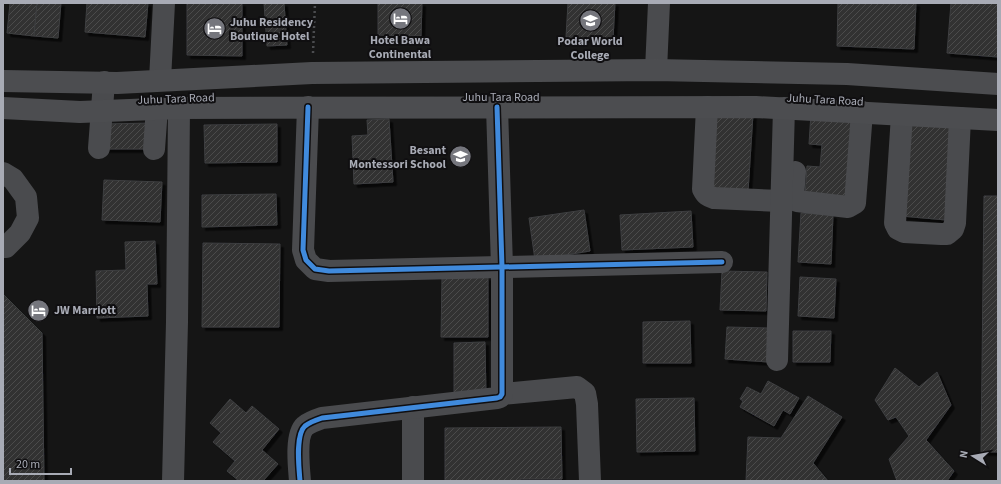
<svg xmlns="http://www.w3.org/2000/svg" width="1001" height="484" font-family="'Source Sans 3',sans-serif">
<defs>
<pattern id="building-hatch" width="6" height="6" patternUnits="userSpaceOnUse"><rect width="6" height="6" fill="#303030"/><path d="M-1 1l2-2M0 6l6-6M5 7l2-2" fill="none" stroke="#4b4b4c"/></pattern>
<filter id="shadow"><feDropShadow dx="3.5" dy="3.5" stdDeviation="0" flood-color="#0009"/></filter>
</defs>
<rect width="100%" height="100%" fill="#151515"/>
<g fill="url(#building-hatch)" stroke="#3e3f41" filter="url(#shadow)">
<path d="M10,3H37L34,36L7,33Z"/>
<path d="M37,3H61L58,38L34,36Z"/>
<path d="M87,3H148L145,37L85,32Z"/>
<path d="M187,3H242V56L187,55Z"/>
<path d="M264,3H284L287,45L267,46Z"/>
<path d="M378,3H422L421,36L378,35Z"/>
<path d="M568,3H615L613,39L566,37Z"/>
<path d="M838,3H916L914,49L837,46Z"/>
<path d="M951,3H998V57L947,53Z"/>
<path d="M714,111L753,114L748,192L709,190Z"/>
<path d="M811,113L857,116L850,201L805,197L807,166L820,167L822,145L809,144Z"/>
<path d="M389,119L393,182L354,184L352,136L368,135L367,120Z"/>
<path d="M152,123L150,149H103L104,124Z"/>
<path d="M277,124V162L205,163L204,125Z"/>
<path d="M909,124L953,127L946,220L901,216Z"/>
<path d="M104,180L162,182L160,222L102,220Z"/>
<path d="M276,194L277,225L202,227V195Z"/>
<path d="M984,196H998V452H981Z"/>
<path d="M584,210L590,251L535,260L529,218Z"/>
<path d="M691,211L693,247L622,250L620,215Z"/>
<path d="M801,213L833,215L831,264L798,262Z"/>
<path d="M155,241L157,284H147L148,316L97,318L96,271L126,270L125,242Z"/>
<path d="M203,243L280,244L279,327H202Z"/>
<path d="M722,271L767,272L766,311L720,310Z"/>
<path d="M442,277H488V337H441Z"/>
<path d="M800,277L836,279L834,318L798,316Z"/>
<path d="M3,294L42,333L44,481H3Z"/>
<path d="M690,321L691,363H643V322Z"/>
<path d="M727,327L769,328L768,362L725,359Z"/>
<path d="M793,331H831L830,362H793Z"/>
<path d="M485,342L486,396H454V343Z"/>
<path d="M895,368L919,387L937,372L951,405L926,440L954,471L947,481H897L889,459L909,436L896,417L888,420L875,400Z"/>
<path d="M768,381L799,398L790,414L783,410L774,426L740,407L743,401L740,399L747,387L761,394Z"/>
<path d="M808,396L842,417L813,463L828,481H746L748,437L781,438Z"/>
<path d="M694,398L695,451L637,452L636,399Z"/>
<path d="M230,399L246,413L252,406L279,429L262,450L278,464L263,481H239L227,471L235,461L213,442L221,433L210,423Z"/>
<path d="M561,427L562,479H520V481H445V428Z"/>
</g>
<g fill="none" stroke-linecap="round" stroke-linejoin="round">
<path stroke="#4b4c4f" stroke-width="2.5" stroke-dasharray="2 3" stroke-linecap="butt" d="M313,53L315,3"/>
<g stroke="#4a4b4e" stroke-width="22">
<path d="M656,70L659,3"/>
<path d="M160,80L164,3"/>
<path d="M308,107L303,250L306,260L315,269L329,271L722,262"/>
<path d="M707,107L703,189C706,195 708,196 714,198L781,201"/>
<path d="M902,115L895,223L898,229L904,232L941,234H947L953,229L955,223L960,118"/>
<path d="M99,148L104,82"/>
<path d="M154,149L157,108"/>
<path d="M795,172L793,197L797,201L848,207L855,203L862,112"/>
<path d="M3,173L13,179L26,197L28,218L20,233L6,247H3"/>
<path d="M777,360L784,108"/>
<path d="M502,394L577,387L585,393L587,404L590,481"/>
<path d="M413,407V481"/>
<path d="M173,481L177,322L179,108"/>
<path d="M300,481C299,468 295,435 305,426C310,422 316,420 322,418L497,398L500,397L502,394V267L497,107"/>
</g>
<g stroke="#4c4d50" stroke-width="22">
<path d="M3,81L117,83L312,73L656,70L847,74L998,84"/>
<path d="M3,108L80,112L179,108L756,107L998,120"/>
</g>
<defs>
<g id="cycleway">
<path d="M308,107L303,250L306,260L315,269L329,271L722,262"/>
<path d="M300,481C299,468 295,435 305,426C310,422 316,420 322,418L497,398L500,397L502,394V267L497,107"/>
</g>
</defs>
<use href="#cycleway" stroke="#100f11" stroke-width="8"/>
<use href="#cycleway" stroke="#408adc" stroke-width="5"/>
</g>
<defs>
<symbol id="hotel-disc" viewBox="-11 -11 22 22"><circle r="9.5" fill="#75767d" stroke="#100f11"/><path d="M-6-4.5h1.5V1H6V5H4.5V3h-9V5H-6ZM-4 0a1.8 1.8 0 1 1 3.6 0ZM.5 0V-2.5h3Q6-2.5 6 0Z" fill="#fff"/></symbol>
<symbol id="university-disc" viewBox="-11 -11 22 22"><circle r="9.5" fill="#75767d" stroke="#100f11"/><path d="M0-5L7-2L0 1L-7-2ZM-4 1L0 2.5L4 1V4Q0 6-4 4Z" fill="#fff"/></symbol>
<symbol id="school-disc" viewBox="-11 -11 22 22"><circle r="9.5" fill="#75767d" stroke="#100f11"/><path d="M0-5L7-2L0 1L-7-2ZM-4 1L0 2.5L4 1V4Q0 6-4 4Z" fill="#fff"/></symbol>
</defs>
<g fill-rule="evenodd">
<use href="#hotel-disc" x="388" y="6" width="25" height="25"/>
<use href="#university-disc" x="578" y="8" width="25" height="25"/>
<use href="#hotel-disc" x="202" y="16" width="25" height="25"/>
<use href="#school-disc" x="448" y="144" width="25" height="25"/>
<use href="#hotel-disc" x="26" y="298" width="25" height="25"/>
</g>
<g text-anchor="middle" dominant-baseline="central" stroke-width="4" stroke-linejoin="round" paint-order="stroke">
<g font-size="12" font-weight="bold" fill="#a8abb5" stroke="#100f11" text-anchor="start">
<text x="230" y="22">Juhu Residency<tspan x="230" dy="14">Boutique Hotel</tspan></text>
<text x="400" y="40" text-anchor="middle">Hotel Bawa<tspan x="400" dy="14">Continental</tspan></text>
<text x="590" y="41" text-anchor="middle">Podar World<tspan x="590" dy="14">College</tspan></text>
<text x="446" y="150" text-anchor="end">Besant<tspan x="446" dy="14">Montessori School</tspan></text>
<text x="54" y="310">JW Marriott</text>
</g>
<g font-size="12" fill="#a8abb5" stroke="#100f11">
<text x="501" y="97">Juhu Tara Road</text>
<text transform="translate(176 99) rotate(-2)">Juhu Tara Road</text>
<text transform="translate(825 100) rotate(3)">Juhu Tara Road</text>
</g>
</g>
<rect width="1001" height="484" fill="none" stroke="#a8abb5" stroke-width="8"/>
<g transform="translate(973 456) rotate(281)" stroke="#100f11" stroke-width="3" paint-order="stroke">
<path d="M0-3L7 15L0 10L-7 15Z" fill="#a8abb5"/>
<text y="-6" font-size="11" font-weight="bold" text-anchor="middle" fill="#a8abb5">N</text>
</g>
<path d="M10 468v6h61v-6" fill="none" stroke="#a8abb5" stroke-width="2"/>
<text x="16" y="468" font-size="12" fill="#a8abb5" stroke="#100f11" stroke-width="3" paint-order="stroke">20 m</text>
</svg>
